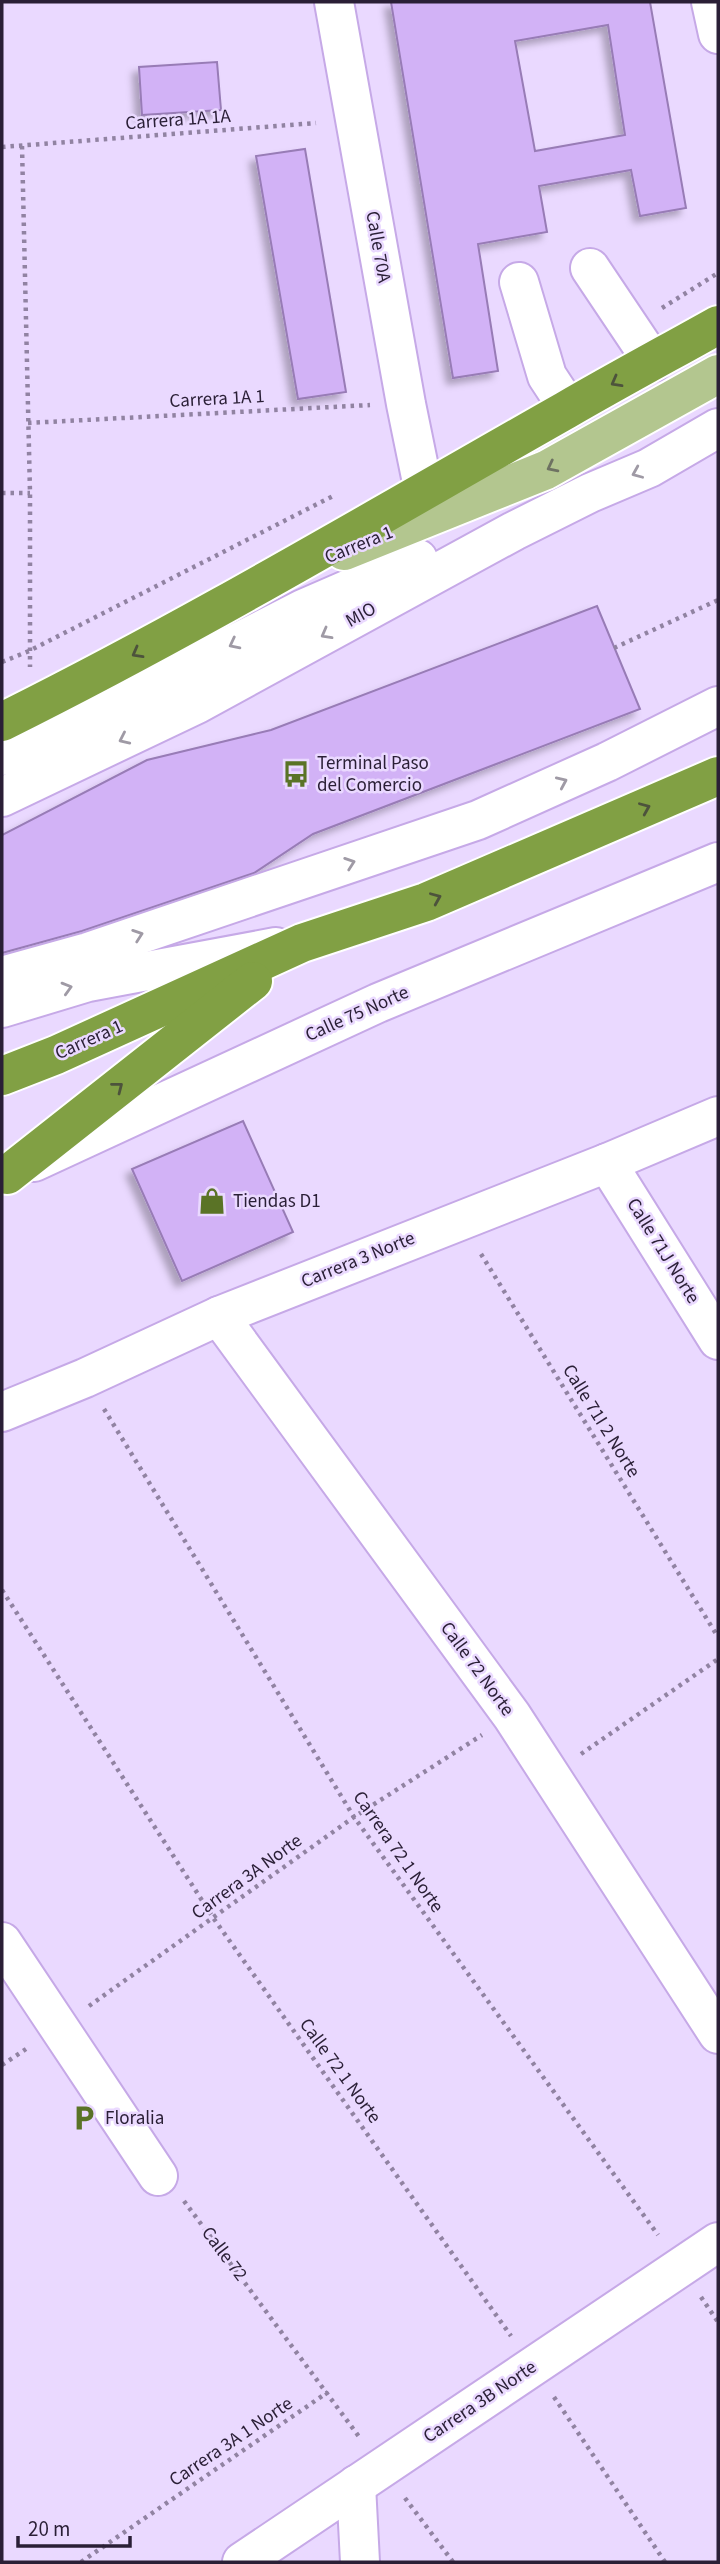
<svg xmlns="http://www.w3.org/2000/svg" width="720" height="2564" font-family="'Source Sans 3',sans-serif">
<defs>
<filter id="shadow"><feDropShadow dx="-6" dy="6" stdDeviation="3.5" flood-color="#0004"/></filter>
</defs>
<rect width="100%" height="100%" fill="#ead9ff"/>
<g fill="#d2b2f6" stroke="#987cb6" stroke-width="2" fill-rule="evenodd" filter="url(#shadow)">
<path d="M391,2H650L686,208L640,216L631,170L539,186L547,232L478,244L498,371L453,378ZM608,25L625,135L535,151L515,41Z"/>
<path d="M217,62L221,110L142,115L139,67Z"/>
<path d="M305,149L346,392L298,399L256,156Z"/>
<path d="M597,606L640,709L313,834L254,873L82,931L2,953V835L147,760L271,730Z"/>
<path d="M243,1121L293,1232L182,1281L132,1169Z"/>
</g>
<g fill="none" stroke-linecap="round" stroke-linejoin="round">
<defs>
<g id="minor">
<path d="M334,2L406,404L424,492"/>
<path d="M711,2L718,34"/>
<path d="M590,268L653,362"/>
<path d="M519,282L547,376L568,408"/>
<path d="M2,756L148,688L303,609L418,559"/>
<path d="M2,797L197,704L514,531L590,493L649,468L718,428"/>
<path d="M2,976L88,952L478,820L607,762L718,706"/>
<path d="M2,1008L88,982L276,947"/>
<path d="M34,1162L378,1003L718,862"/>
<path d="M607,1163L718,1340"/>
<path d="M219,1316L512,1716L718,2034"/>
<path d="M2,1412L85,1378L219,1316L607,1163L718,1116"/>
<path d="M2,1942L158,2176"/>
<path d="M356,2485L360,2562"/>
<path d="M242,2562L718,2242"/>
</g>
<path id="major" d="M344,551L546,470L718,374"/>
<g id="highway">
<path d="M2,722C195,626 379,516 566,410C616,381 668,353 718,325"/>
<path d="M2,1076L56,1055L302,943L426,902L718,776"/>
<path d="M7,1175L253,981"/>
</g>
</defs>
<use href="#minor" stroke="#c6a9e7" stroke-width="42"/>
<use href="#major" stroke="#fff" stroke-width="42"/>
<use href="#highway" stroke="#fff" stroke-width="42"/>
<g stroke="#9183a2" stroke-width="4.5" stroke-dasharray="3.5 5" stroke-linecap="butt">
<path d="M22,146L30,493V667"/>
<path d="M2,147L316,123"/>
<path d="M662,308L718,273"/>
<path d="M28,423L370,405"/>
<path d="M2,493H30"/>
<path d="M614,648L718,600"/>
<path d="M2,662L29,651L333,496"/>
<path d="M481,1254L718,1637"/>
<path d="M104,1409L354,1817L658,2235"/>
<path d="M2,1590L214,1919L511,2336"/>
<path d="M581,1754L718,1659"/>
<path d="M89,2006L354,1817L482,1735"/>
<path d="M2,2065L26,2049"/>
<path d="M184,2201L360,2438"/>
<path d="M701,2297L718,2322"/>
<path d="M554,2397L665,2562"/>
<path d="M405,2498L453,2562"/>
<path d="M81,2562L328,2392"/>
</g>
<use href="#minor" stroke="#fff" stroke-width="38"/>
<use href="#major" stroke="#b3c68f" stroke-width="38"/>
<use href="#highway" stroke="#81a044" stroke-width="38"/>
</g>
<defs><path id="oneway-chevron" d="M-2-3.5L2.5 0L-2 3.5" fill="none" stroke-width="1.6" stroke-linecap="round" stroke-linejoin="round" transform="scale(1.75)"/></defs>
<g stroke="#4d533c">
<use href="#oneway-chevron" transform="translate(616 382) rotate(151)"/>
<use href="#oneway-chevron" transform="translate(137 653) rotate(151)"/>
<use href="#oneway-chevron" transform="translate(645 808) rotate(-23)"/>
<use href="#oneway-chevron" transform="translate(436 898) rotate(-23)"/>
<use href="#oneway-chevron" transform="translate(118 1087) rotate(-38)"/>
</g>
<use stroke="#6e7262" href="#oneway-chevron" transform="translate(552 467) rotate(153)"/>
<g stroke="#9f9aa5">
<use href="#oneway-chevron" transform="translate(637 473) rotate(157)"/>
<use href="#oneway-chevron" transform="translate(326 634) rotate(151)"/>
<use href="#oneway-chevron" transform="translate(234 644) rotate(153)"/>
<use href="#oneway-chevron" transform="translate(124 739) rotate(155)"/>
<use href="#oneway-chevron" transform="translate(562 782) rotate(-24)"/>
<use href="#oneway-chevron" transform="translate(350 863) rotate(-19)"/>
<use href="#oneway-chevron" transform="translate(138 935) rotate(-19)"/>
<use href="#oneway-chevron" transform="translate(67 988) rotate(-16)"/>
</g>
<defs>
<symbol id="bus-bare" viewBox="-9 -9 18 18"><path d="M-5-6H5V4H4V6H2V4H-2V6H-4V4H-5ZM-3.5-4V0h7V-4ZM-3.5 1.2v1.5H-2V1.2ZM2 1.2v1.5H3.5V1.2Z" fill="#5a7326" stroke="#ead9ff" stroke-width="2.5" paint-order="stroke"/></symbol>
<symbol id="shop-bare" viewBox="-9 -9 18 18"><path d="M-5-2.5h2.3a2.7 3.5 0 0 1 5.4 0H5L5.5 6h-11ZM-1.5-2.5h3a1.5 2.3 0 0 0-3 0Z" fill="#5a7326" stroke="#ead9ff" stroke-width="2.5" paint-order="stroke"/></symbol>
<symbol id="parking-bare" viewBox="-9 -9 18 18"><path d="M-3.5-5.5H1a3.5 3.5 0 0 1 0 7H-1V5.5H-3.5ZM-1-3.4V-.6H.8a1.4 1.4 0 0 0 0-2.8Z" fill="#5a7326" stroke="#ead9ff" stroke-width="2.5" paint-order="stroke"/></symbol>
</defs>
<g fill-rule="evenodd">
<use href="#bus-bare" x="277" y="755" width="38" height="38"/>
<use href="#shop-bare" x="193" y="1182" width="38" height="38"/>
<use href="#parking-bare" x="65" y="2099" width="38" height="38"/>
</g>
<g text-anchor="middle" dominant-baseline="central" stroke-width="5" stroke-linejoin="round" paint-order="stroke">
<g font-size="19" fill="#2a1f36" stroke="#ead9ff">
<text transform="translate(178 120) rotate(-4)">Carrera 1A 1A</text>
<text transform="translate(378 247) rotate(80)">Calle 70A</text>
<text transform="translate(217 399) rotate(-3)">Carrera 1A 1</text>
<text transform="translate(359 545) rotate(-22)">Carrera 1</text>
<text transform="translate(361 615) rotate(-29)">MIO</text>
<text transform="translate(357 1014) rotate(-24)">Calle 75 Norte</text>
<text transform="translate(89 1040) rotate(-24)">Carrera 1</text>
<text transform="translate(663 1251) rotate(58)">Calle 71J Norte</text>
<text transform="translate(358 1260) rotate(-22)">Carrera 3 Norte</text>
<text transform="translate(601 1421) rotate(58)">Calle 71I 2 Norte</text>
<text transform="translate(477 1669) rotate(54)">Calle 72 Norte</text>
<text transform="translate(398 1852) rotate(55)">Carrera 72 1 Norte</text>
<text transform="translate(247 1877) rotate(-36)">Carrera 3A Norte</text>
<text transform="translate(340 2071) rotate(54)">Calle 72 1 Norte</text>
<text transform="translate(224 2254) rotate(53)">Calle 72</text>
<text transform="translate(480 2402) rotate(-34)">Carrera 3B Norte</text>
<text transform="translate(231 2442) rotate(-34)">Carrera 3A 1 Norte</text>
</g>
<g font-size="19" fill="#2a1f36" stroke="#ead9ff" text-anchor="start">
<text x="317" y="763">Terminal Paso<tspan x="317" dy="22">del Comercio</tspan></text>
<text x="233" y="1201">Tiendas D1</text>
<text x="105" y="2118">Floralia</text>
</g>
</g>
<rect width="720" height="2564" fill="none" stroke="#2a1f36" stroke-width="7"/>
<path d="M18 2536v10h112v-10" fill="none" stroke="#2a1f36" stroke-width="3.5"/>
<text x="28" y="2536" font-size="21" fill="#2a1f36" stroke="#ead9ff" stroke-width="5" paint-order="stroke">20 m</text>
</svg>
